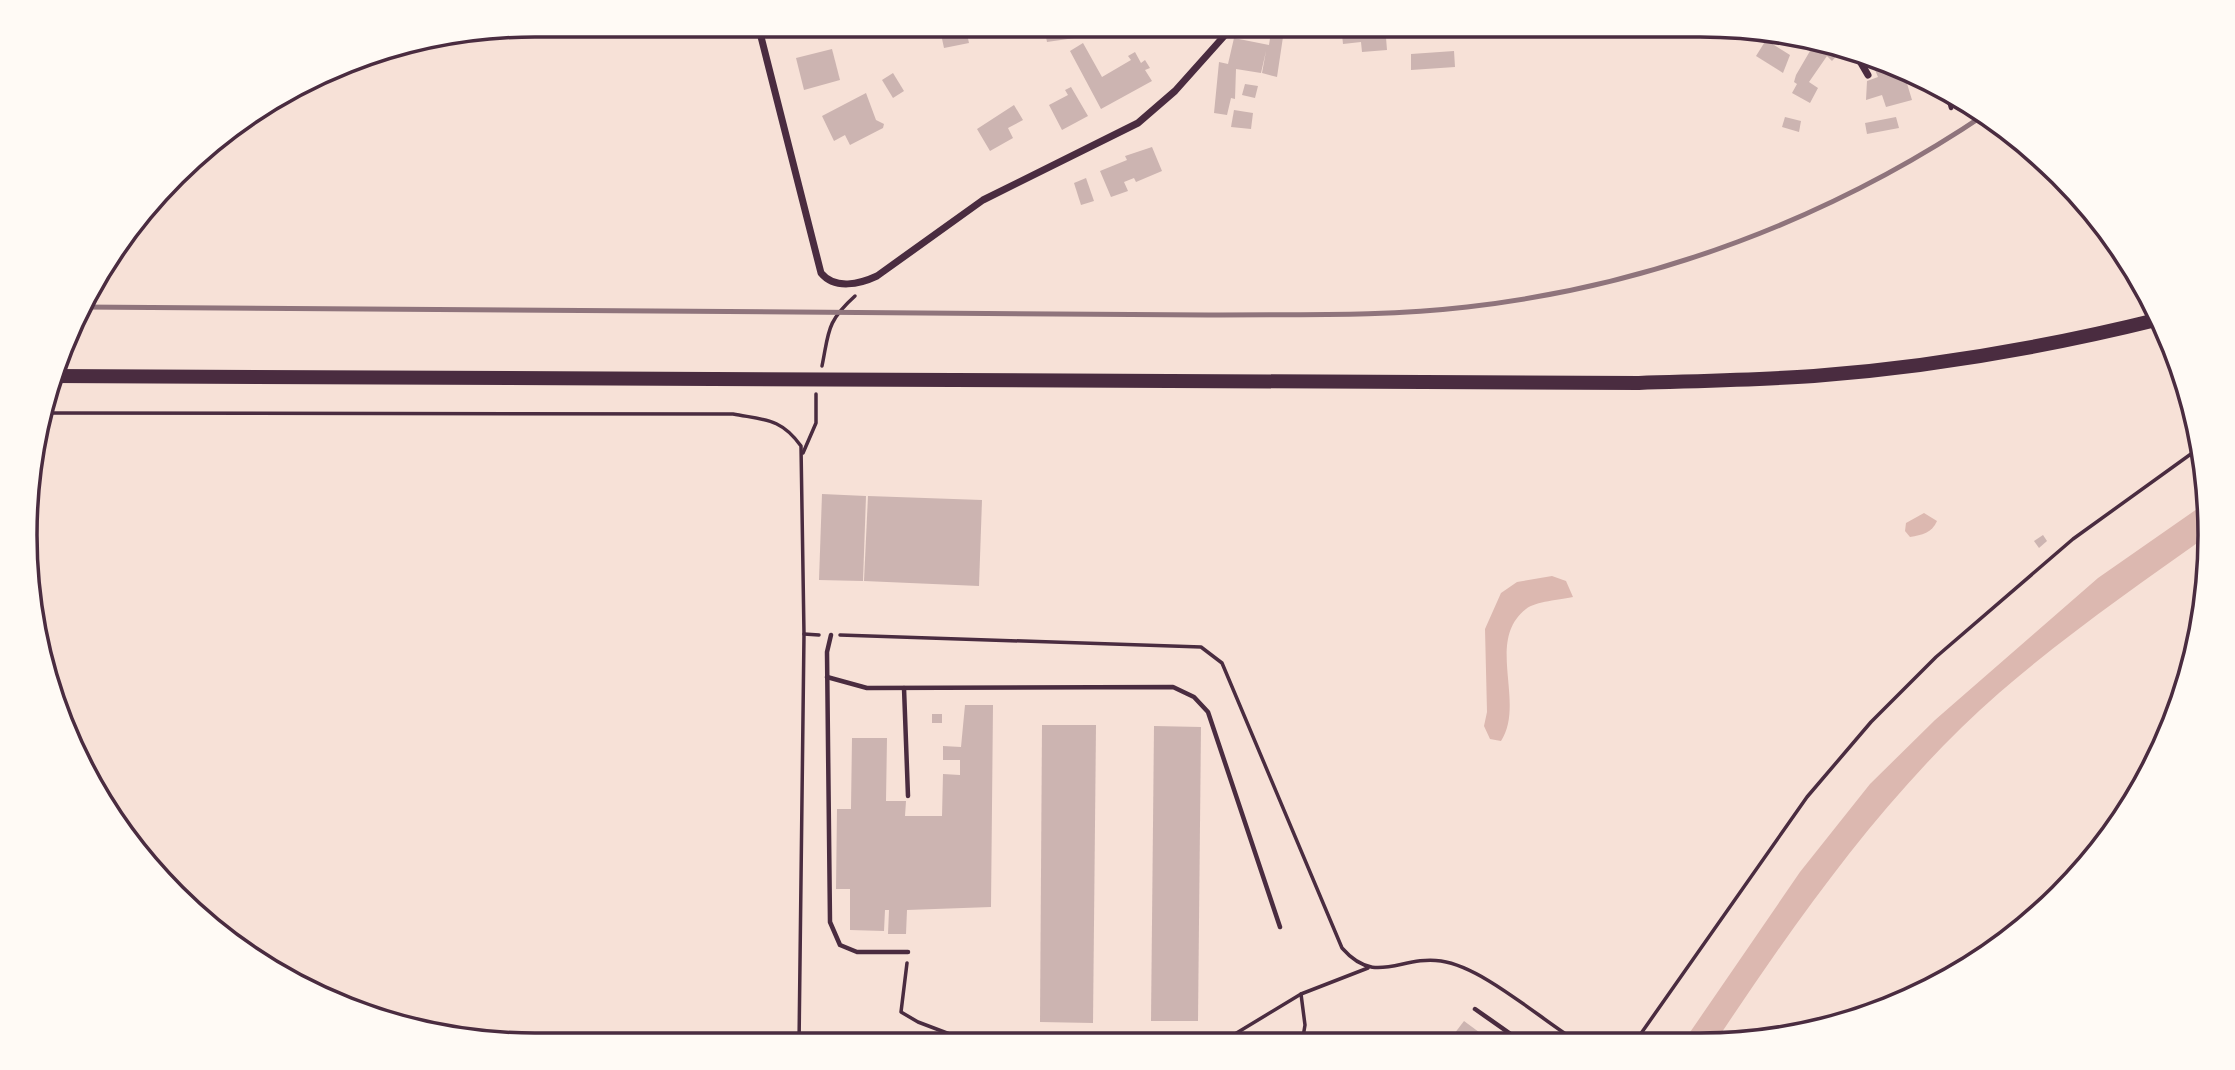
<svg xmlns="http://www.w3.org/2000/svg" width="2235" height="1070" font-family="Commissioner,sans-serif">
<rect width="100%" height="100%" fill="#f7e1d7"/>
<g fill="#dcb8b0">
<path d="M2207,502L2210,534C2138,585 2066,635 1999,693C1886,792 1798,918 1716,1041H1684L1800,872L1870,784L1935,720L2098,578Z"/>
<path d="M1924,513L1937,521C1932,533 1922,535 1910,537L1905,531L1906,523Z"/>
<path d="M1552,576L1566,581L1573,597C1560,600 1536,601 1526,609C1485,641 1526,702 1501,741L1490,739L1484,726L1487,712L1485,629L1501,593L1517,582Z"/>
</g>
<g fill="#ccb4b1">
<path d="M939,25H965L969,43L944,48Z"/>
<path d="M1060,25H1108L1109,33L1047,42L1044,27Z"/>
<path d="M1272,25H1331L1332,28L1283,37L1277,77L1262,73L1266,51L1261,73L1236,69L1235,99L1231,98L1227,115L1214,113L1219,62L1228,64L1234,38L1269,45Z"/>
<path d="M1341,25H1385L1387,50L1362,52L1361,42L1343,44Z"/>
<path d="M1797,34L1836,45L1841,51L1832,61L1827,56L1809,82L1818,88L1810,103L1792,93L1797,84L1794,82L1796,75L1810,51L1794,37Z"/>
<path d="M1766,40L1790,55L1783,73L1756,56Z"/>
<path d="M1083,43L1102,77L1131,60L1128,56L1135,52L1141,63L1145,60L1150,68L1145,70L1152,81L1101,109L1070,51Z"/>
<path d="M832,49L840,80L804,90L796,58Z"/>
<path d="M1454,51L1455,67L1411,70V54Z"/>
<path d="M1873,57L1902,67L1912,100L1886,107L1882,95L1866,100L1867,81L1878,77L1870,58Z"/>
<path d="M893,73L904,91L893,98L882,80Z"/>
<path d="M1245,84L1258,86L1255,98L1242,95Z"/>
<path d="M1071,87L1088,116L1062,130L1049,105L1068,95L1065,90Z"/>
<path d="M866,93L876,120L884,124L883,128L850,145L845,135L834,141L822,116Z"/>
<path d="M1014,105L1023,120L1008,128L1013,138L990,151L977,129Z"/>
<path d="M1234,110L1253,113L1251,129L1231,127Z"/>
<path d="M1785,117L1801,121L1799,132L1782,127Z"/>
<path d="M1896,117L1899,128L1867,134L1865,123Z"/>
<path d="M1152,147L1162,171L1136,182L1134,178L1124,182L1128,191L1111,197L1100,171L1127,160L1125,156Z"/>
<path d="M1086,178L1094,201L1081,205L1074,183Z"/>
<path d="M822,494L866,496L863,581L819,580Z"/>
<path d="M868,496L982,500L979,586L864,581Z"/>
<path d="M2043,535L2047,541L2039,548L2034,541Z"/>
<path d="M965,705H993L991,907L907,910L906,934H888L889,910H885L884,931L850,930V889H836L837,809H851L852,738H887L886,801H906L905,816H942L943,774L960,775V760H943V746L961,747Z"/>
<rect x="932" y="714" width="10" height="9"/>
<path d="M1042,725H1096L1093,1023L1040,1022Z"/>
<path d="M1154,726L1201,727L1198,1021H1151Z"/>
<path d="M1464,1021L1487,1038L1484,1042H1448Z"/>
</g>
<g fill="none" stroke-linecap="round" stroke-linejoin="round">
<g stroke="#4a2c40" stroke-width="3.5">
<path d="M822,366C829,332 826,322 855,296"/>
<path d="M41,413L733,414C765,420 781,418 801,446L804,634L799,1045"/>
<path d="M803,453L816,423V394"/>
<path d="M804,634L819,635"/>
<path d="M840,635L1201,647L1222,663L1342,948C1376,987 1400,955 1441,961C1483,967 1540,1019 1578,1042"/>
<path d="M907,963L901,1012L918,1022L976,1044"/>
<path d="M1301,994L1305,1025L1302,1043"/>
<path d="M1635,1042L1807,797L1871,722L1936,657L2073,539L2202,446"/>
<path d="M1220,1043L1301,994L1368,968"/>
<path d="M1234,1043L1236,1034"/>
</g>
<g stroke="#4a2c40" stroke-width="4.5">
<path d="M1946,90L1951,108"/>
<path d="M831,635L827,652L830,922L840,945L857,952H908"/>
<path d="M827,677L867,688L1173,687L1194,697L1208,712L1280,927"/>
<path d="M904,688L908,796"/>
<path d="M1475,1009L1522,1042"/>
</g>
<g stroke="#4a2c40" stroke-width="7">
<path d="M758,25L821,273C835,290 860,284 877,276L983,200L1138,123L1175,91L1234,25"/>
<path d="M992,25V26"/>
<path d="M1854,51L1868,75"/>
</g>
<path stroke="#4a2c40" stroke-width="14" d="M52,376L1639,383C1697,381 1756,380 1814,376C1931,367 2047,347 2160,319"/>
<path stroke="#8f747c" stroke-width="5" d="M81,307L1208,315C1295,314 1381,317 1467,307C1653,286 1832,218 1987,113"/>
</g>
<path d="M0 0H2235V1070H0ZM535 37H1700A498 498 0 0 1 2198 535V535A498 498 0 0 1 1700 1033H535A498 498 0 0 1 37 535V535A498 498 0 0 1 535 37Z" fill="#fffaf5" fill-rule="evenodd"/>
<path fill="none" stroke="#4a2c40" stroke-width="3.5" d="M535 37H1700A498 498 0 0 1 2198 535V535A498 498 0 0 1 1700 1033H535A498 498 0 0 1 37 535V535A498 498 0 0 1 535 37Z"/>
</svg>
